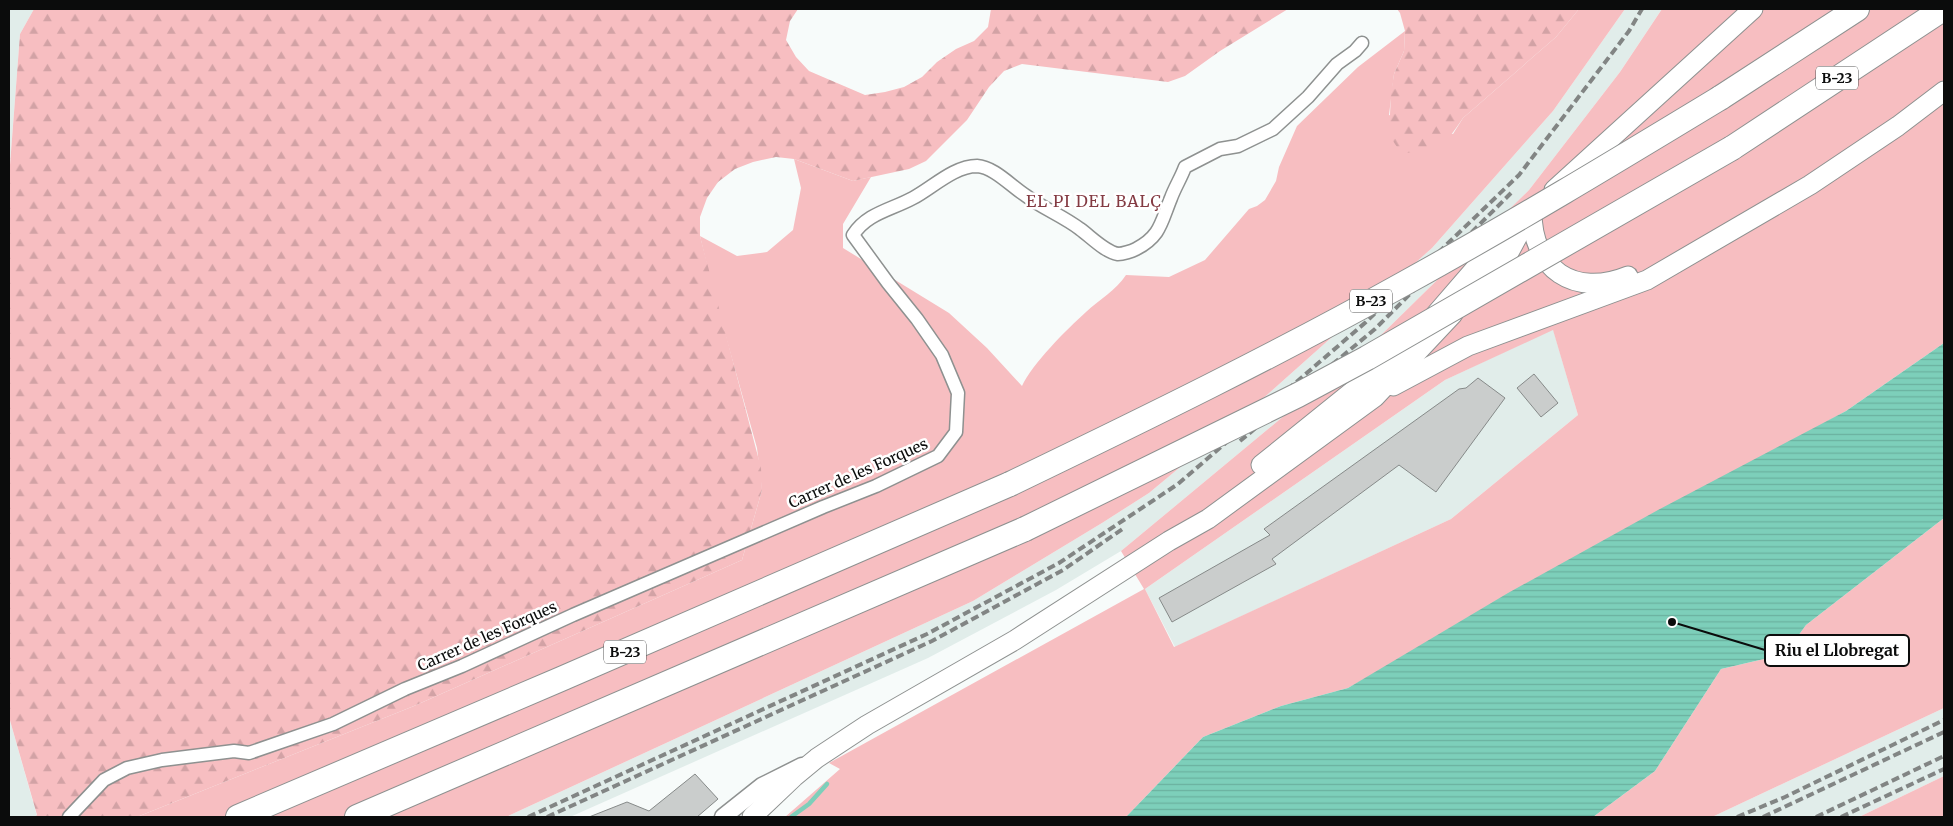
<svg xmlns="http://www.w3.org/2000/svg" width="1953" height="826" font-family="Merriweather,serif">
<defs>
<pattern id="forest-firs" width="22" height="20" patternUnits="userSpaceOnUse" patternTransform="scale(1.25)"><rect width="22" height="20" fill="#f7bec1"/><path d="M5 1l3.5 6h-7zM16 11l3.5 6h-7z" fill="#d2a2a5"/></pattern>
<pattern id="water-rules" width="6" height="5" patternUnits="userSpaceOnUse" patternTransform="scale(1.25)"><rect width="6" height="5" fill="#7dcfba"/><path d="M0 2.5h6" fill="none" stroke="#6bb19f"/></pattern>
</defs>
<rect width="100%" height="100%" fill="#f7fbfa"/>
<g fill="#e1edea">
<path d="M9,9H34L20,34L9,178Z"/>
<path d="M1625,9H1662L1620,72L1529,190L1378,338L1121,551L1056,590L928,658L570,817H506L973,601L1102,523L1149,493L1268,394L1432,248L1553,111Z"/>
<path d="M1553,329L1578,415L1451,519L1175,647L1145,589L1445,380Z"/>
<path d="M1944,708V776L1859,817H1712Z"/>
<path d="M9,717L37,816L35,817H9Z"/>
</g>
<g fill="#f7bec1" fill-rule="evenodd">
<path d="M1579,9H1625L1553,111L1432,248L1268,394L1149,493L1102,523L973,601L506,817H137L414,706L742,560L762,490L757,448L714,294L700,236L737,256L767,252L793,230L801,188L794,159L853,181L871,177L843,224V248L949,313L987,348L1022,386C1032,364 1067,329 1086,312C1099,300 1116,290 1126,275L1169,277L1205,260L1249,209L1257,206L1265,200L1276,181L1279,167L1297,126L1358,67L1405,31L1404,51L1394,74L1389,115L1453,134L1463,118L1556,37Z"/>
<path d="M1662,9H1944V343L1846,411L1348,688L1281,706L1203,737L1126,817H785L840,769L829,763L1144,589L1121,551L1378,338L1529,190L1620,72ZM1553,330L1578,415L1451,519L1174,647L1145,589L1445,380Z"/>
<path d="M1944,518V708L1712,817H1593L1655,771L1721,669L1785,654L1806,625Z"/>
<path d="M1944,776V817H1859Z"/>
</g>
<g fill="url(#forest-firs)">
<path d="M34,9H798L790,21L786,40L796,57L809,71L865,95L885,92L904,87L922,77L937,62L956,49L974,41L988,27L991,9H1288L1220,51L1185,76L1168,82L1022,64L1004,71L989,87L967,120L926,161L909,169L853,181L794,159L776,157L753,162L735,169L718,182L707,198L700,217V236L761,468L762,490L742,560L414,706L137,817H35L37,815L9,717V178L20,34Z"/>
<path d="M1397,9H1579L1556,37L1463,118C1443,148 1438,152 1401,153L1389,135L1391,93L1394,74L1404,51L1405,31L1400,13Z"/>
</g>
<path fill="url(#water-rules)" d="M1944,343V518L1806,625L1785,654L1721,669L1655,771L1593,817H1126L1203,737L1281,706L1348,688L1508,593L1658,510L1846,411Z"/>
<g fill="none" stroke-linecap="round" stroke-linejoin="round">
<path stroke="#7dcfba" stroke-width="4.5" d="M791,817L809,804L827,784"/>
</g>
<g fill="#cacdcc" stroke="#868a89">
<path d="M1534,374L1558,403L1541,417L1517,388Z"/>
<path d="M1478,378L1505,398L1436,492L1399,465L1272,559L1276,564L1172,622L1159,598L1270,535L1264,529L1459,389L1466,388Z"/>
<path d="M695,774L718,799L697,817H589L627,802L649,811Z"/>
</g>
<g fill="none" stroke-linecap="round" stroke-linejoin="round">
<defs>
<path id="minor" d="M69,817L104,780L127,768L162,760L234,751L249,753L333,724L405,689L462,666L573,615L823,507L876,486L938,456L956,432L958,393L942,355L917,319L888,283L853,235C867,213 891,210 913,198C932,188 954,166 977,166C994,167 1011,186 1025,195C1042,208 1063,216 1080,229C1090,236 1105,252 1118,254C1123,254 1132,251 1136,249C1161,236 1161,222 1171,198C1175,187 1181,178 1185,167L1220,149L1238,146L1273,129L1308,97L1337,64L1355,51L1362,43"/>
<path id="tertiary" d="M723,817L762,786L802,766"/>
<g id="secondary">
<path d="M1554,190L1753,9"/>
<path d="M1532,212C1532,269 1574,298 1628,276"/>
<path d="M1475,290L1506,258L1532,210"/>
<path d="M1435,315L1492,249L1514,228"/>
<path d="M1393,386L1468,346L1647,280L1810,185L1898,126L1944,91"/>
<path d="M1261,465L1374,374L1408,341"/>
<path d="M752,817L794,777L817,758L867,725L1015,640L1169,541L1208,519L1375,397L1453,314"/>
</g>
<g id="motorway">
<path d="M1720,98L1857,9"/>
<path d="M1732,148L1943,9"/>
<path d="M238,817L561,679L1010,484"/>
<path d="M357,817L1025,529"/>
</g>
</defs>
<use href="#minor" stroke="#8e9190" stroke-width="15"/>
<use href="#tertiary" stroke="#8e9190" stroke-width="19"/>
<use href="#secondary" stroke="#8e9190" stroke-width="21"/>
<use href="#motorway" stroke="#8e9190" stroke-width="26"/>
<use href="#minor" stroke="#fff" stroke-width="12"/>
<use href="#tertiary" stroke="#fff" stroke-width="16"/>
<use href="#secondary" stroke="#fff" stroke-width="19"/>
<use href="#motorway" stroke="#fff" stroke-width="24"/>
<g stroke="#828584" stroke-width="4" stroke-dasharray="8 4" stroke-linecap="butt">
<path d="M1240,441L1375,329L1511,193"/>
<path d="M528,817L927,634L1059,563L1178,484L1366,322L1519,175L1629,31L1642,9"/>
<path d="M547,817L932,641L1063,570L1124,528"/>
<path d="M1737,817L1785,797L1944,720"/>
<path d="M1763,817L1944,732"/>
<path d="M1816,817L1944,756"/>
<path d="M1841,817L1944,769"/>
</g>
<defs>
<g id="motorway-bridge">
<path d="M1010,484C1143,420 1276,355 1405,283C1512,224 1616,161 1720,98"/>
<path d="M1025,529L1298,395L1367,358L1732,148"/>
</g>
</defs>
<use href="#motorway-bridge" stroke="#8e9190" stroke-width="26" stroke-linecap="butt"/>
<use href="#motorway-bridge" stroke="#fff" stroke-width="24"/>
</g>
<g text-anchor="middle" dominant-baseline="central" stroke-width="5" stroke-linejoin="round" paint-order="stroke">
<g fill="#fff" stroke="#545555" stroke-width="1">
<rect x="1816" y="66.5" width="42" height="23" rx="4"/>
<rect x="1350" y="289.5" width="42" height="23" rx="4"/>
<rect x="604" y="640.5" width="42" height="23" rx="4"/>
</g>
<g font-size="14" font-weight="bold" fill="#0b0c0c">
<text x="1837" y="78">B-23</text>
<text x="1371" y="301">B-23</text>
<text x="625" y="652">B-23</text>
</g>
<g font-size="15" fill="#0b0c0c" stroke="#fff">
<text transform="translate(858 473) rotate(-24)">Carrer de les Forques</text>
<text transform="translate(487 636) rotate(-24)">Carrer de les Forques</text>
</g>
<g font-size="16" letter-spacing="1" fill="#833a42" stroke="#fff">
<text x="1094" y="201">EL PI DEL BALÇ</text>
</g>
</g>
<path fill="none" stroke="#0b0c0c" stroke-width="2" d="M1672 622L1765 650"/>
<circle fill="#0b0c0c" stroke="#fff" stroke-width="2" cx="1672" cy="622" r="5"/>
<rect fill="#fff" stroke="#0b0c0c" stroke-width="2" x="1765" y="635" width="144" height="31" rx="5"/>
<g font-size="16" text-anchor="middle" font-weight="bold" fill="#0b0c0c">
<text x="1837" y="656">Riu el Llobregat</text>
</g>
<rect width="1953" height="826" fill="none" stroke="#0b0c0c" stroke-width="20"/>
</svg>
